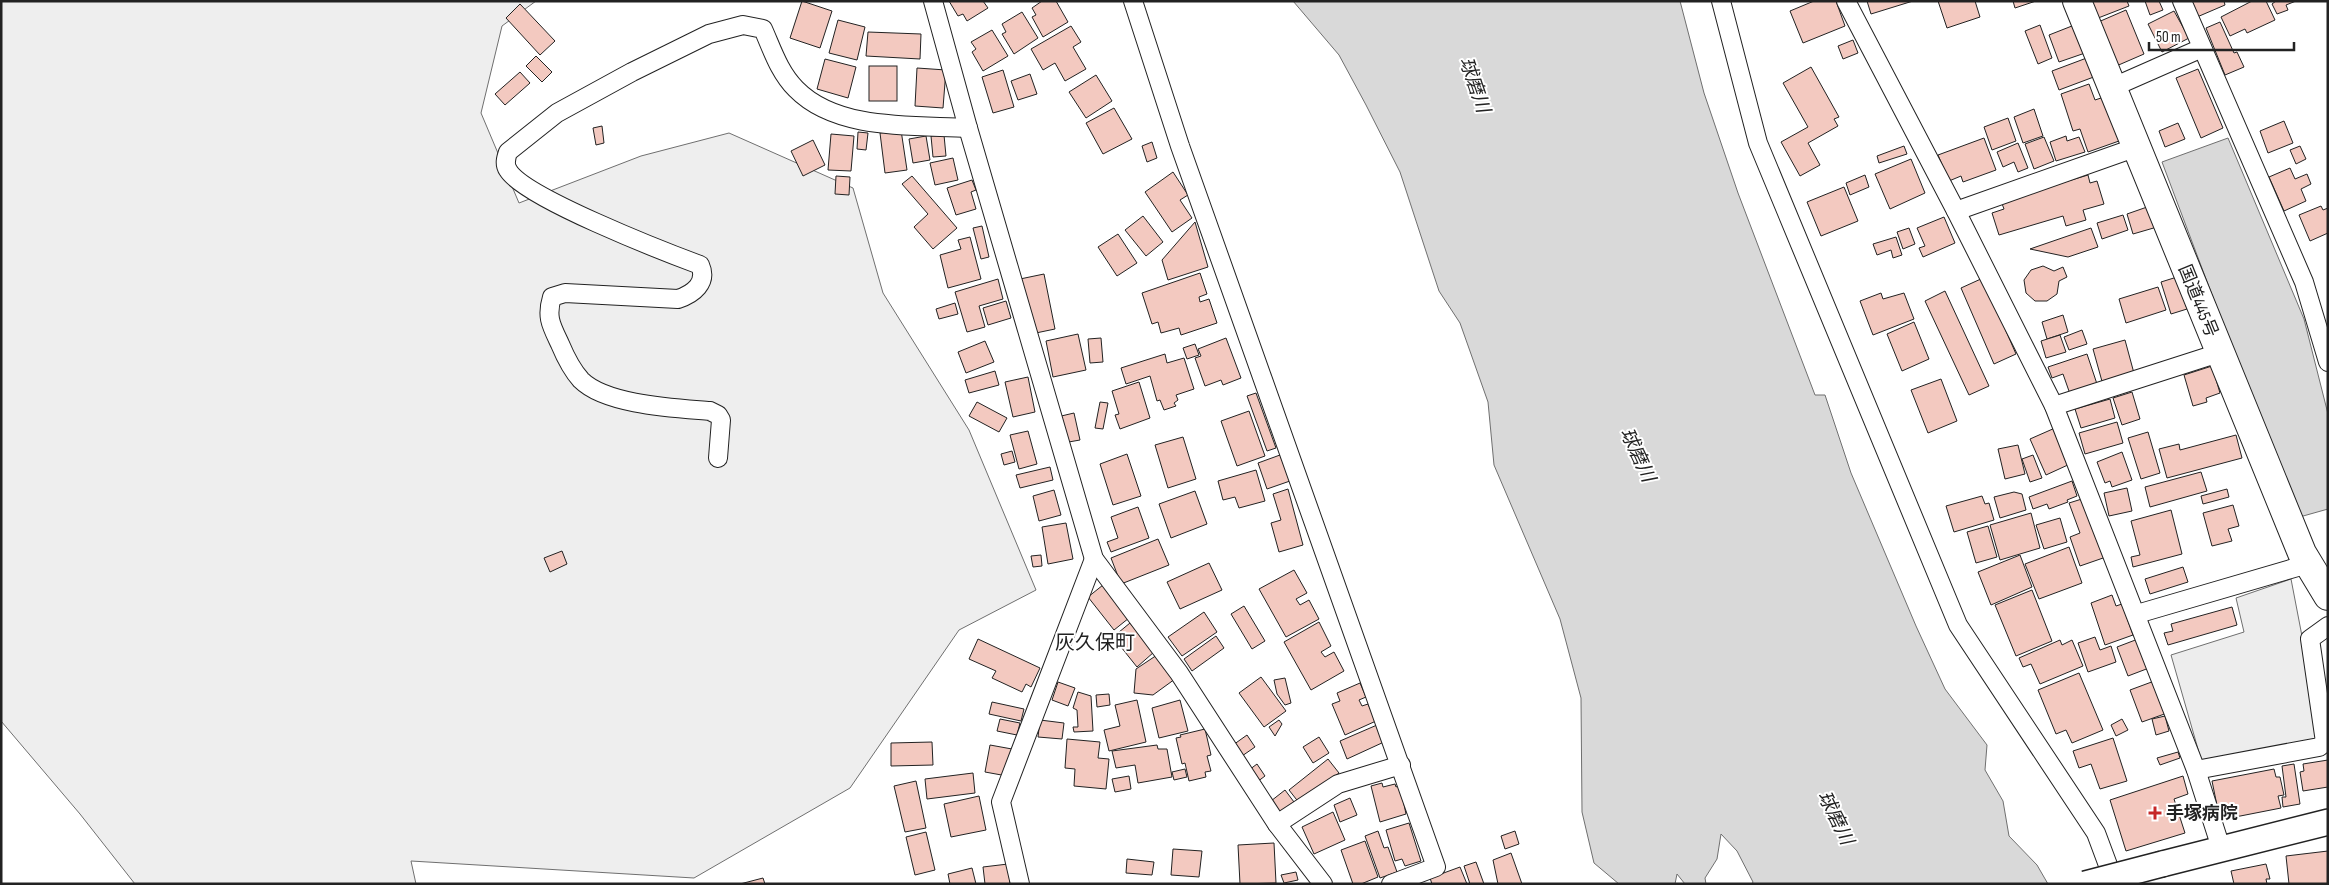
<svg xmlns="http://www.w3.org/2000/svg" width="2329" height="885" font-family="'Sofia Sans Condensed','Noto Sans JP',sans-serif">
<rect width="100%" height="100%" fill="#fff"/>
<path fill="#eee" stroke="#6f6f6f" d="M1,1H536L502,26L481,113L519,203L641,156L729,133L853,188L883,293L969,430L1036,590L959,630L850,788L694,878L411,861L416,884H135L80,814L1,721Z"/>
<path fill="#ededed" stroke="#6f6f6f" d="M2291,579L2322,740L2202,763L2171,655L2244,632L2236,598Z"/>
<g fill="#d9d9d9" stroke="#6f6f6f">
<path d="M1293,1H1680L1704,93L1738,193L1815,395H1825L1851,473L1916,626L1945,689L1987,745L1985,770L2003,801L2009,836L2037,865L2048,884H1752L1753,882L1737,851L1721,834L1717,859L1705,878L1706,884H1685L1677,874L1675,884H1619L1594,863L1582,812L1581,698L1560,619L1494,465L1488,402L1460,323L1439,291L1400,172L1366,105L1339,55Z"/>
<path d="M2228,138L2304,319L2328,414V509L2296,518L2162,162Z"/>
</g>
<g fill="#f3c9c0" stroke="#222">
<path d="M802,1L832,11L820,48L790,38Z"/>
<path d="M949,1H983L988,8L967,21L963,14L958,16Z"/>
<path d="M1042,1H1056L1068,22L1043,37L1032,17L1036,15L1032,8Z"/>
<path d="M1814,1H1836L1845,26L1803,43L1790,11Z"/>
<path d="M1867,1H1913L1871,14Z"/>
<path d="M1938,1H1975L1980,17L1947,28Z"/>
<path d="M2013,1H2036L2015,8Z"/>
<path d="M2085,1H2127L2129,6L2093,20Z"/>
<path d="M2145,1H2159L2163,10L2150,15Z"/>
<path d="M2191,1H2224L2225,5L2197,17Z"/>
<path d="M2252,1H2266L2275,20L2247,33L2245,29L2230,36L2221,17Z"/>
<path d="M2276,1H2296L2286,5L2288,10L2277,14L2272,4Z"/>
<path d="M520,4L555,41L540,55L506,18Z"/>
<path d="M2126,10L2144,54L2114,67L2096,23Z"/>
<path d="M2174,11L2189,38L2162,52L2148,24Z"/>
<path d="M1022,12L1038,38L1014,54L1002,34L1006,32L1002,24Z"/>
<path d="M838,20L865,27L857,60L829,53Z"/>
<path d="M2220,22L2234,53L2237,52L2244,67L2225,75L2206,28Z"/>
<path d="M2077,24L2088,52L2059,62L2049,35Z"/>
<path d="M2040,25L2052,58L2038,64L2025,31Z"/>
<path d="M1071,26L1081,42L1073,47L1086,69L1065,81L1055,63L1043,70L1031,49Z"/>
<path d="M992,30L1008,56L983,71L972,52L976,49L971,42Z"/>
<path d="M868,32L921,34L920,59L866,56Z"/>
<path d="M1853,40L1858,53L1843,59L1838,46Z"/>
<path d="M536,56L552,72L542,82L526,66Z"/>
<path d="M2092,56L2099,75L2059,90L2052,71Z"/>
<path d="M825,59L856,67L848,98L817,89Z"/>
<rect x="869" y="66" width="28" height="35"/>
<path d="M1811,67L1839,117L1834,119L1838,126L1808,143L1820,165L1800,176L1781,142L1808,127L1783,83Z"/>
<path d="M917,68L946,70L943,108L915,106Z"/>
<path d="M2198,69L2223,128L2201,138L2176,78Z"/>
<path d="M1003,70L1014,107L993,113L982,77Z"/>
<path d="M520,72L530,83L505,105L495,94Z"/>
<path d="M1030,74L1037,94L1018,100L1011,81Z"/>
<path d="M1096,75L1112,101L1086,118L1069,92Z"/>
<path d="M2089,84L2095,100L2104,97L2119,141L2088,152L2080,129L2073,131L2061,94Z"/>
<path d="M1114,108L1132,139L1103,154L1086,123Z"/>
<path d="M2034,109L2043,136L2023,143L2014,117Z"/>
<path d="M2008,118L2016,141L1992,150L1984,127Z"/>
<path d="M2284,121L2293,143L2268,153L2260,131Z"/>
<path d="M2178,123L2185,139L2165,147L2159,131Z"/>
<path d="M602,126L604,143L596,145L593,128Z"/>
<path d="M901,130L907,170L885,173L880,133Z"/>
<path d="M858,132L868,133L866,150L857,149Z"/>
<path d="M831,134L854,136L851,171L828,170Z"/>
<path d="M944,135L946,156L933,157L931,136Z"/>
<path d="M926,136L930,160L913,163L909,139Z"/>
<path d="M2066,136L2067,141L2079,137L2085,152L2056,161L2050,142Z"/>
<path d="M2044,137L2054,161L2034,169L2025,144Z"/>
<path d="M1984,138L1996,170L1963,182L1961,176L1949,181L1938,155Z"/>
<path d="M813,140L825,165L803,176L791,151Z"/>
<path d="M1152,142L1157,158L1147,162L1142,146Z"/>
<path d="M2018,143L2028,168L2018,172L2014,162L2003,167L1997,152Z"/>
<path d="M1904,146L1907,154L1879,163L1877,156Z"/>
<path d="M2300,146L2306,159L2296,164L2290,150Z"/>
<path d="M953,158L958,180L935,185L930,163Z"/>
<path d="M1911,159L1925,193L1890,209L1875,174Z"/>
<path d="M2290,168L2295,179L2307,174L2311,184L2301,189L2306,201L2284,211L2269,177Z"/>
<path d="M1173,172L1188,195L1180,200L1192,218L1172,232L1145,192Z"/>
<path d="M1865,175L1869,187L1850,195L1846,183Z"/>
<path d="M2088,175L2090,183L2097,181L2104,204L2083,210L2086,220L2066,226L2063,216L1999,235L1992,213L2004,209L2001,201Z"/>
<path d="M836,176L850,177L849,195L835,194Z"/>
<path d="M912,176L957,228L933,249L914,227L928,214L902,184Z"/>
<path d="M972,180L976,190L971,192L976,209L956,215L947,188Z"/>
<path d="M1844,187L1858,221L1821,236L1807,202Z"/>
<path d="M2150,206L2157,227L2133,234L2127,214Z"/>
<path d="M2321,206L2323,210L2328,208V233L2310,241L2299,215Z"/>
<path d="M2123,215L2128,230L2102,239L2097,223Z"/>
<path d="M1143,216L1163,242L1146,256L1125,230Z"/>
<path d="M1944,217L1955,243L1923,257L1919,248L1925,246L1917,228Z"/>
<path d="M1195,222L1208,267L1168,280L1162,260Z"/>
<path d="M982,226L989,257L981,259L973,228Z"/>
<path d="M1909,228L1915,244L1903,249L1897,232Z"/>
<path d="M2091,228L2098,247L2068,257L2030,249Z"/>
<path d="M1118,234L1137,263L1117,276L1098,247Z"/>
<path d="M970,237L981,279L948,288L940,255L961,249L958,240Z"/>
<path d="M1896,237L1902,255L1893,258L1891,250L1877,255L1873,244Z"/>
<path d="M2043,266L2054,271L2063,267L2067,277L2059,281L2057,294L2047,301H2035L2026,293L2024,280L2031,270Z"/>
<path d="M1200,273L1207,294L1199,297L1200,302L1209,299L1217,323L1181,335L1179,328L1161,333L1158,322L1152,324L1142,293Z"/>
<path d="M1044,274L1055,329L1031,334L1020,279Z"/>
<path d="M2177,277L2187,309L2171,314L2161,282Z"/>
<path d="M1983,278L2016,354L1994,364L1961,288Z"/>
<path d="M998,279L1003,299L979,306L985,327L967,332L955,292Z"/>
<path d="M2158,287L2166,310L2126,323L2119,299Z"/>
<path d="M1945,291L1989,386L1969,395L1925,301Z"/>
<path d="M1881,293L1883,299L1904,293L1914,319L1873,335L1860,301Z"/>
<path d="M1006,301L1011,318L988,325L983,308Z"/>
<path d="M955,303L958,314L939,319L936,309Z"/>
<path d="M2063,315L2068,332L2047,339L2042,322Z"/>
<path d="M1914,322L1929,359L1902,371L1887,334Z"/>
<path d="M2082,330L2087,344L2069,350L2064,337Z"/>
<path d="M1078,334L1086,370L1053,377L1046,341Z"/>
<path d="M2060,335L2066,352L2046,358L2041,341Z"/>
<path d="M1101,338L1103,362L1090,363L1088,339Z"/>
<path d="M1226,338L1241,378L1223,385L1221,380L1205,386L1195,358L1201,356L1198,349Z"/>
<path d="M2125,340L2135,377L2103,385L2093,349Z"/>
<path d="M985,341L994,362L966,373L958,352Z"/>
<path d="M1195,344L1199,355L1187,359L1183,348Z"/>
<path d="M1165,354L1167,363L1184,358L1194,389L1176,395L1178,400L1174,403L1176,406L1164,410L1160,400L1157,401L1150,376L1126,384L1121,368Z"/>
<path d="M2087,354L2097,384L2070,394L2063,374L2052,378L2048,367Z"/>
<path d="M2212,366L2220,393L2206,398L2207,402L2193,406L2184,375Z"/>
<path d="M995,371L999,385L969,393L965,380Z"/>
<path d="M1028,377L1035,412L1013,417L1005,382Z"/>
<path d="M1941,379L1957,421L1928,433L1911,390Z"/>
<path d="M1139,382L1150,418L1120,429L1115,415L1119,414L1112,391Z"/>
<path d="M2132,392L2140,419L2122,425L2113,398Z"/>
<path d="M1256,393L1276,448L1267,451L1247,396Z"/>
<path d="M2110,399L2115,418L2081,428L2075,409Z"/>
<path d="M977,402L1007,418L999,432L969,416Z"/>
<path d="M1100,402L1108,403L1103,429L1095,428Z"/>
<path d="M1249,411L1265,456L1237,466L1221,421Z"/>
<path d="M1074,413L1080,440L1063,443L1057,417Z"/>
<path d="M2117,422L2123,443L2085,454L2079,433Z"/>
<path d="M2055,428L2070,464L2046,475L2030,439Z"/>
<path d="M1028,431L1037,464L1019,469L1010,435Z"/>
<path d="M2148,432L2160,473L2141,479L2128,438Z"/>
<path d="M2236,435L2242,458L2167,478L2159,449L2179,444L2180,450Z"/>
<path d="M1183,437L1196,479L1168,488L1155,445Z"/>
<path d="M2018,445L2025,474L2005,479L1998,449Z"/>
<path d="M1012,451L1015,462L1004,465L1001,454Z"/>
<path d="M2122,452L2132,480L2112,487L2110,481L2105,483L2097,462Z"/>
<path d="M1127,454L1141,496L1113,505L1100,464Z"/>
<path d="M1280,455L1290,481L1267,489L1258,463Z"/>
<path d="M2033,455L2042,478L2030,482L2022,459Z"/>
<path d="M1050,467L1053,480L1020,488L1016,475Z"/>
<path d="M1256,470L1265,501L1239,508L1235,497L1223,500L1218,481Z"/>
<path d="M2201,472L2207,491L2150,507L2145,487Z"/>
<path d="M2072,481L2077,496L2067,500L2068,502L2049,509L2047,504L2033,509L2029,497Z"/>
<path d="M2127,488L2132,511L2109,516L2104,493Z"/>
<path d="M1288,489L1303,545L1279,552L1271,523L1281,520L1273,494Z"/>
<path d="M2227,489L2229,497L2203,504L2201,496Z"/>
<path d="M1054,490L1061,515L1039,521L1033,496Z"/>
<path d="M1195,491L1207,524L1171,538L1159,504Z"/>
<path d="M2014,492L2022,494L2026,510L2000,518L1994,497Z"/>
<path d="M1982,496L1985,504L1989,503L1994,520L1954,532L1946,506Z"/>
<path d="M2085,498L2106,557L2080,566L2070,537L2080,533L2069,503Z"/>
<path d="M2233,505L2239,526L2228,529L2232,541L2212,546L2203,513Z"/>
<path d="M1138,507L1149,538L1111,552L1107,542L1118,538L1111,517Z"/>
<path d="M2171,510L2182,554L2133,567L2131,557L2140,555L2131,521Z"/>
<path d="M2031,513L2040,548L2000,560L1990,525Z"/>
<path d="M2060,518L2067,542L2044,549L2036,525Z"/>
<path d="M1066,523L1073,559L1048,564L1042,527Z"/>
<path d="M1988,526L1997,557L1976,563L1967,532Z"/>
<path d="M1158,539L1169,565L1121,584L1111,558Z"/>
<path d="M2069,547L2082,583L2039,599L2025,564Z"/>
<path d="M562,551L567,564L550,572L544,558Z"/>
<path d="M1041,555L1042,566L1033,567L1031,556Z"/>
<path d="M2020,555L2032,587L1991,605L1978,572Z"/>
<path d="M1209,563L1222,590L1180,609L1167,582Z"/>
<path d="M2183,567L2188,582L2150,594L2145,579Z"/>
<path d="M1294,570L1307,593L1296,599L1300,605L1309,600L1319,619L1286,637L1259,589Z"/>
<path d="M1103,585L1129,618L1114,630L1088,597Z"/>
<path d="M2032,590L2052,641L2016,656L1995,605Z"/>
<path d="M2112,595L2116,606L2122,604L2133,635L2105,645L2091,603Z"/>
<path d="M1244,606L1265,641L1252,649L1231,614Z"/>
<path d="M2232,607L2237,625L2168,645L2164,633L2173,631L2171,624Z"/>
<path d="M1204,612L1217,632L1182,656L1168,637Z"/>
<path d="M1319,622L1331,646L1321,652L1325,657L1334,652L1344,671L1311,690L1284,642Z"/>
<path d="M1130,623L1154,652L1137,667L1113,637Z"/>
<path d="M1216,636L1224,648L1192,671L1184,659Z"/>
<path d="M2095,637L2100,650L2111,646L2116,662L2088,672L2078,643Z"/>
<path d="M978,639L1040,668L1031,687L1026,684L1022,692L992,678L996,671L969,659Z"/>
<path d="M2138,639L2149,668L2128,676L2117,647Z"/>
<path d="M2060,640L2062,645L2072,640L2083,666L2040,684L2031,664L2023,667L2019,658Z"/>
<path d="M1157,655L1175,679L1153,695L1134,693L1136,669Z"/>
<path d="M2079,673L2103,730L2072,743L2066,730L2056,734L2038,690Z"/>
<path d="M1261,677L1286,711L1264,727L1239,693Z"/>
<path d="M1285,678L1291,703L1285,705L1277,694L1274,680Z"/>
<path d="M2157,680L2170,712L2142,722L2130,690Z"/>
<path d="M1058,682L1075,688L1068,706L1052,700Z"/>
<path d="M1360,683L1366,697L1359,700L1362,706L1368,704L1376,721L1345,735L1332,704L1340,701L1337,693Z"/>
<path d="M1078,692L1091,696L1093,731L1074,732L1073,727H1078L1077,710L1073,708Z"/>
<path d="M1109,694L1110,705L1097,707L1096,695Z"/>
<path d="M1137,700L1146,742L1109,751L1104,730L1120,726L1115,705Z"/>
<path d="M1180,700L1188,731L1159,738L1152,708Z"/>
<path d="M992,702L1024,709L1021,721L989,714Z"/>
<path d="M2165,716L2169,731L2156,735L2152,719Z"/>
<path d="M1000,719L1020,723L1017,735L997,731Z"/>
<path d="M2122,719L2128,730L2116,736L2111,725Z"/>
<path d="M1040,720L1064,723L1062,739L1038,737Z"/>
<path d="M1279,720L1282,724L1275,736L1269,727Z"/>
<path d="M1377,725L1384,742L1347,759L1340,741Z"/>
<path d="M1205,729L1211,755L1207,756L1211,771L1205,772L1206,777L1189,781L1185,763L1182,764L1176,738L1181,737L1180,735Z"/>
<path d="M1247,735L1255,747L1242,756L1233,745Z"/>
<path d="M1319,737L1329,753L1313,763L1303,747Z"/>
<path d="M2113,738L2127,781L2100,789L2091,764L2079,768L2073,751Z"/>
<path d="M1067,739L1100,742L1098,758L1109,759L1106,789L1074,786L1075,769L1065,768Z"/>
<path d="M932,742L933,765L891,766V743Z"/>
<path d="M990,745L1012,749L1007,776L985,772Z"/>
<path d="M1157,745L1158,749H1167L1172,777L1138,783L1135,765L1116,768L1112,751Z"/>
<path d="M2178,752L2180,758L2160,765L2157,758Z"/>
<path d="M1328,759L1339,773L1300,804L1289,790Z"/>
<path d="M2328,760V787L2303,791L2300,772L2304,771L2303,764Z"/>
<path d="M1257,764L1265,776L1257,782L1249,770Z"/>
<path d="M2294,764L2300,804L2283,807L2282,797H2286L2282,766Z"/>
<path d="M1185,769L1187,777L1174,780L1172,772Z"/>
<path d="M2274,769L2276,777H2280L2284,795L2278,796L2281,808L2220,820L2212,781Z"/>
<path d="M973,773L975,793L927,799L925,779Z"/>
<path d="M1129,776L1131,789L1115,792L1112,779Z"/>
<path d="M2183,776L2188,794L2174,799L2185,833L2126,851L2110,800Z"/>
<path d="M916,781L926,828L905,832L894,786Z"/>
<path d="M1382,783L1383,787L1395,784L1396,787L1400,785L1406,814L1380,822L1371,786Z"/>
<path d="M1285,790L1294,802L1281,813L1271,801Z"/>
<path d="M979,796L986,830L951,837L944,804Z"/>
<path d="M1350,798L1357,815L1340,822L1334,805Z"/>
<path d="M1333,812L1345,840L1314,854L1302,827Z"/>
<path d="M1409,823L1421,861L1405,866L1402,859L1395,861L1386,830Z"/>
<path d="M1378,831L1384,848L1388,847L1397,872L1380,878L1365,836Z"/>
<path d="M1515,831L1519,844L1505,849L1501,836Z"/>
<path d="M926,832L935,870L915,875L906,837Z"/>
<path d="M1365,841L1378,877L1361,884H1353L1341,850Z"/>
<path d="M1274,843L1276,883L1240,884L1238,845Z"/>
<path d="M1173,849L1202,851L1199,877L1171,875Z"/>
<path d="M2328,851V884H2289L2286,856Z"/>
<path d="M1511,853L1522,884H1498L1493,860Z"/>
<path d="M1127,859L1154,862L1152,875L1126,873Z"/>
<path d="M1476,862L1484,884H1470L1464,866Z"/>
<path d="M1008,864L1010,884H985L983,867Z"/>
<path d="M2266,864L2270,879H2266L2267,884H2234L2231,871Z"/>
<path d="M1460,867L1467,884H1432L1430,878Z"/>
<path d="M972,868L976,884H950L948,874Z"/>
<path d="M1296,872L1298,880L1284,883L1281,875Z"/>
<path d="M763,878L765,884H740Z"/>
</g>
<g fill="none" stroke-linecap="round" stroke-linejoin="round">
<defs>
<g id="street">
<path d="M933,1L968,128L1094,559L1179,673L1277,824L1323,884"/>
<path d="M1133,1L1180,146L1436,867L1391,884"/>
<path d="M1721,1L1758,143L1958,625L2096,833L2115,884"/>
<path d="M1846,1L1956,211L2054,406L2196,770L2221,848"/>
<path d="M2182,1L2304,282L2328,362"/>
<path d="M2111,88L2202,48"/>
<path d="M1956,211L2137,147"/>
<path d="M2054,406L2219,353"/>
<path d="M718,458L721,420L718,415L710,411C675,408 606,405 581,380C572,370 565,356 560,344C551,325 546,317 552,297L565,293L678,299C693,294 708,283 700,265C665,252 523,197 508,170C504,164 506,158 508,152L557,113L632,72L709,34L743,25L763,29C772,49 779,72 796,89C837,131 914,125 968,128"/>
<path d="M2137,614L2308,564"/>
<path d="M2196,770L2319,747L2325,742L2310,639L2328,626"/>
<path d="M1277,824L1338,784L1401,765"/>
<path d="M1020,884L1001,802L1094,559"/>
</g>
<path id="secondary" d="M2162,864L2328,822"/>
<path id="highway" d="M2077,1L2302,553L2328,596"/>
</defs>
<use href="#street" stroke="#222" stroke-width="20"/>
<use href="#secondary" stroke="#222" stroke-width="28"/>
<use href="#highway" stroke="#222" stroke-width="30"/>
<use href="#street" stroke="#fff" stroke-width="18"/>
<use href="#secondary" stroke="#fff" stroke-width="25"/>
<use href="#highway" stroke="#fff" stroke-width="28"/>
<defs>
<path id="secondary-bridge" d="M2085,884L2162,864"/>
</defs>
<use href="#secondary-bridge" stroke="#222" stroke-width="28" stroke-linecap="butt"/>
<use href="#secondary-bridge" stroke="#fff" stroke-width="25"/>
</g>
<path fill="#c62828" stroke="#fff" stroke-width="2" d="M2152.5 805.5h5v5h5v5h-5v5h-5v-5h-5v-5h5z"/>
<g text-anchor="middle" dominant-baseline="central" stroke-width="4" stroke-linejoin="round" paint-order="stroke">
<g font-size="18" fill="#222" stroke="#fff">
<text transform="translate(2198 301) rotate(68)">国道445号</text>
</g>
<g font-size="18" font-weight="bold" fill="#222" stroke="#fff" text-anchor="start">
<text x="2166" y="813">手塚病院</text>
</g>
<g font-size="19" font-style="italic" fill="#222" stroke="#fff">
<text transform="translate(1474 85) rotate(71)">球磨川</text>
<text transform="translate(1637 455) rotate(65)">球磨川</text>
<text transform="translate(1835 818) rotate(64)">球磨川</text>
</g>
<g font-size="20" fill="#222" stroke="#fff">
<text x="1095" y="643">灰久保町</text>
</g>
</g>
<rect width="2329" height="885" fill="none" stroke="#222222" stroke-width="5"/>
<path d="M2149 42v8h145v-8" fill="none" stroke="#222222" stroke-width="2.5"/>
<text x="2156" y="42" font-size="15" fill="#222222" stroke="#ffffff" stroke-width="4" paint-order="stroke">50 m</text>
</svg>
